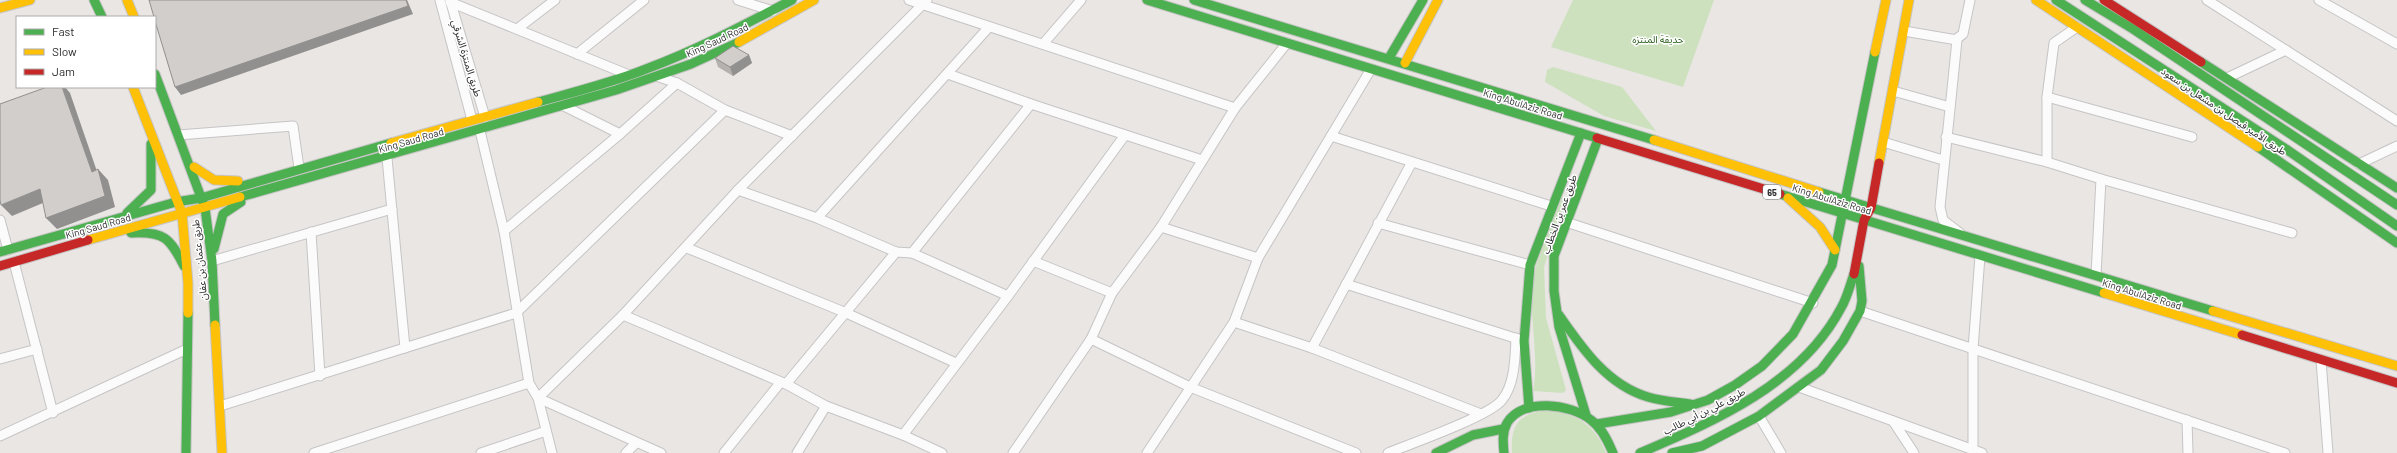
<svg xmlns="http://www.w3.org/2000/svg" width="2397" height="453" font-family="Barlow,'Noto Sans Arabic',sans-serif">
<rect width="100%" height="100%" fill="#e9e6e3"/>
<g fill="#cde1bf">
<path d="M1573,0H1714L1683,87L1551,47Z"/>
<path d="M1553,67L1622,87L1656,131L1604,116L1545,82L1547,70Z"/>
<path d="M1562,197L1566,198L1544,267L1546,318L1566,390L1563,393L1533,391C1540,354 1528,317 1533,281C1538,252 1551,223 1562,197Z"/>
<path d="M1550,410C1579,416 1594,424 1606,453H1512C1510,423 1520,413 1550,410Z"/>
</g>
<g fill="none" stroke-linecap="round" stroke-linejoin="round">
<defs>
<g id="street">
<path d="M440,0L472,120"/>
<path d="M450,0L485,117"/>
<path d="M738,0L773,11"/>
<path d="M909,0L1235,108"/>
<path d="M2207,0L2397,121"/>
<path d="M2319,0L2397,44"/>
<path d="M450,2L629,75"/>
<path d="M2077,27L2054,43L2047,97V162L2101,179L2096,275"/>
<path d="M517,29L555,0"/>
<path d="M1904,31L1957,40L1940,207L1943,220L1960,233"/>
<path d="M1955,40L1963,34L1970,0"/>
<path d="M1043,44L1081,0"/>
<path d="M577,54L644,0"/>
<path d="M948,74L1031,104L1202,160"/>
<path d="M659,77L677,83L725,110L792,136"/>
<path d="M2227,78L2286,50"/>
<path d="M1893,91L1950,107"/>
<path d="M2047,97L2192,137"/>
<path d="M564,106L620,134"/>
<path d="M480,131L504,231L529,383L538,398L552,453"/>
<path d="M178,135L293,126L299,168"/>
<path d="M1331,136L1371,69"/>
<path d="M1946,137L2047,162"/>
<path d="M1883,142L1943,160"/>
<path d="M387,158L405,348"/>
<path d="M2359,164L2397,146"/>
<path d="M2101,179L2292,233"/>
<path d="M738,190L817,218L896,252L912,253L1008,296"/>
<path d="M817,218L989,27"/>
<path d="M0,220L8,250"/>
<path d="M1566,222L1813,303"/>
<path d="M1378,223L1530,265"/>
<path d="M1161,227L1258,258"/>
<path d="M504,231L620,134L677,83"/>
<path d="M311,232L320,376"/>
<path d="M687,248L844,312L956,363"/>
<path d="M912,253L1031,104"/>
<path d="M212,261L392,209"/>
<path d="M1033,261L1112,293"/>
<path d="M14,262L53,413"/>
<path d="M1346,284L1521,340"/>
<path d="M1860,311L2285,453"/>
<path d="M623,315L786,384L826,406L903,435L942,453"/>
<path d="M1234,322L1312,348L1481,414"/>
<path d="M1091,339L1190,387L1356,453"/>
<path d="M1312,348L1412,162"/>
<path d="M0,359L37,349"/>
<path d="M2321,360L2328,453"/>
<path d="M786,384L896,252"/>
<path d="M1799,387L1982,453"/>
<path d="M220,406L516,313L725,110"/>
<path d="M1759,416L1781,453"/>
<path d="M2187,420L2188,453"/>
<path d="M1893,421L1914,453"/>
<path d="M903,435L1008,296L1125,135"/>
<path d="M0,436L187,349"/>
<path d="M1973,450V349L1980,256"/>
<path d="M314,453L529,383"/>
<path d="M481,453L546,431"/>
<path d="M626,453L636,443"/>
<path d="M661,453L538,398L623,315L738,190L927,0"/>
<path d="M724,453L780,383"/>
<path d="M797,453L826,406"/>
<path d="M1013,453L1091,339L1112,293L1161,227L1235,108L1287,43"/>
<path d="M1147,453L1234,322L1258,258L1331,136L1551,206"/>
<path d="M1388,453C1410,444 1490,416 1502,400C1515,384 1515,358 1516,338"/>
</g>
<g id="fast">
<path d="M94,0L102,17"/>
<path d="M1147,0L1597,138"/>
<path d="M1194,0L1654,140"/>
<path d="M2056,0L2286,149L2397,226"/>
<path d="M2085,0L2133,29L2397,205"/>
<path d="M1389,58L1423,0"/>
<path d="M2201,62L2397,188"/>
<path d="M155,74L205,208L212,261L215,325"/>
<path d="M538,102C574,92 611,83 646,69C697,50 744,25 792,0"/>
<path d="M2258,147L2397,243"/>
<path d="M1819,192L2213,311"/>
<path d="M1780,194L2104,293"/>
<path d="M240,197L616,90L691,64L739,42"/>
<path d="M127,213L151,190V144"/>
<path d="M131,233C164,231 170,238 184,266"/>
<path d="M214,249L223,214L241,202"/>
<path d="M0,252L176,202L201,198L391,143"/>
<path d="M1559,315C1582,348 1607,385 1648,397C1661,401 1676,402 1690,404"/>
<path d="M1529,408L1524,341L1530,265L1581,133"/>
<path d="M1586,415L1559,327L1554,291V256L1598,139"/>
<path d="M1597,424L1671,412L1708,400L1735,385L1762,366L1793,334L1832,265L1875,52"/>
<path d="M186,453L188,313"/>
<path d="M1436,453L1473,435L1503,429"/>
<path d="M1504,453C1503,443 1502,432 1507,423C1523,397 1571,404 1591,420C1602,428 1608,441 1613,453"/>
<path d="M1640,453C1715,421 1801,384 1841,308C1847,298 1850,285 1854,274"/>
<path d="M1672,453L1702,446L1759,416L1821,370L1843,341L1860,311L1862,301L1859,266"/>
</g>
<g id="slow">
<path d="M127,0L134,17"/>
<path d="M2036,0L2258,147"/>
<path d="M0,8L30,0"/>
<path d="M739,42L814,0"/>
<path d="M1875,52L1886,0"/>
<path d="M1405,63L1438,0"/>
<path d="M133,87L182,213L188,283V313"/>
<path d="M1654,140L1819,192"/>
<path d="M391,143L538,102"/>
<path d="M1879,163L1909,0"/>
<path d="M194,167L214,180L238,181"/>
<path d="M1788,198L1820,227L1835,250"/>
<path d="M88,240L240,197"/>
<path d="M2104,293L2242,335"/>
<path d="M2213,311L2397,366"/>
<path d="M215,325L222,453"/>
</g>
<g id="jam">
<path d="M2104,0L2201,62"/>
<path d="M1597,138L1780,194"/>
<path d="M0,266L88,240"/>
<path d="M1854,274L1864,220L1871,208L1879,163"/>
<path d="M2242,335L2397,383"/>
</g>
</defs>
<use href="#street" stroke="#c6c4c5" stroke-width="11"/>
<use href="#fast" stroke="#c6c4c5" stroke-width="11"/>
<use href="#slow" stroke="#c6c4c5" stroke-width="11"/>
<use href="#jam" stroke="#c6c4c5" stroke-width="11"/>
<use href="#street" stroke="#fcfbfb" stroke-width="9"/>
<use href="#fast" stroke="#4caf50" stroke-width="9"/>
<use href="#slow" stroke="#ffc107" stroke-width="9"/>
<use href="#jam" stroke="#c62828" stroke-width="9"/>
</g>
<path fill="#b4b1af" d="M749,55L752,63L733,76L718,67L715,58Z"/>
<g fill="#92908f">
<path d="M406,0H407L413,14L181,95L175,87Z"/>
<path d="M749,55L752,63L733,76L730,67Z"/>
<path d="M62,87H65L70,93L101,183L92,172Z"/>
<path d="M98,169L108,180L115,207L57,229L46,218Z"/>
<path d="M40,189L50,200L12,216L1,205Z"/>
</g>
<g fill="#d1cecc" stroke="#92908f">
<path d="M149,0H406L408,6L175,87L155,21V17H154Z"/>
<path d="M733,46L749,55L730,67L715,58Z"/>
<path d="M47,87H62L92,172L98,169L105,196L46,218L40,189L1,205L0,200V104Z"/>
</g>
<g text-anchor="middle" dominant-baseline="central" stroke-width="3" stroke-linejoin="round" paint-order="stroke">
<rect fill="#fff" stroke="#6b6b6b" stroke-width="1" x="1763" y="185" width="18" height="14" rx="3"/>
<g font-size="9" font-weight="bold" fill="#2c2c2c">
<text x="1772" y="192">65</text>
</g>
<g font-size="10" fill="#2f6322" stroke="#fff">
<text x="1658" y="39">حديقة المنتزه</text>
</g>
<g font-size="10" fill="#2c2c2c" stroke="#fff">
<text transform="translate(717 40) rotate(-25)">King Saud Road</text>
<text transform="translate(467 58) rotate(73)">طريق المنتزة الشرقي</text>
<text transform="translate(1523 104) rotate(17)">King AbulAziz Road</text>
<text transform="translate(2224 111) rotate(34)">طريق الأمير فيصل بن مشعل بن سعود</text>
<text transform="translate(411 140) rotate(-16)">King Saud Road</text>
<text transform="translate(1832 199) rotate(17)">King AbulAziz Road</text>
<text transform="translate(1559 214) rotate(-70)">طريق عمر بن الخطاب</text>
<text transform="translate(98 226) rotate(-16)">King Saud Road</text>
<text transform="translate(199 260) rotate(-96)">طريق عثمان بن عفان</text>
<text transform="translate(2142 294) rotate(17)">King AbulAziz Road</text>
<text transform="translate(1704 411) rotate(-27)">طريق علي بن أبي طالب</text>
</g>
</g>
<rect x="16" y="16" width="140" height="72" fill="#ffffff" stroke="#ababab"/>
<rect x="24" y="29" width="20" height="6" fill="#4caf50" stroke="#ababab"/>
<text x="52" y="36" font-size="12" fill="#2c2c2c">Fast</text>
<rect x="24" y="49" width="20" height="6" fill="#ffc107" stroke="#ababab"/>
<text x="52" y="56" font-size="12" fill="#2c2c2c">Slow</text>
<rect x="24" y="69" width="20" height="6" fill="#c62828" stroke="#ababab"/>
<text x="52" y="76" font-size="12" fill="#2c2c2c">Jam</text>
</svg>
